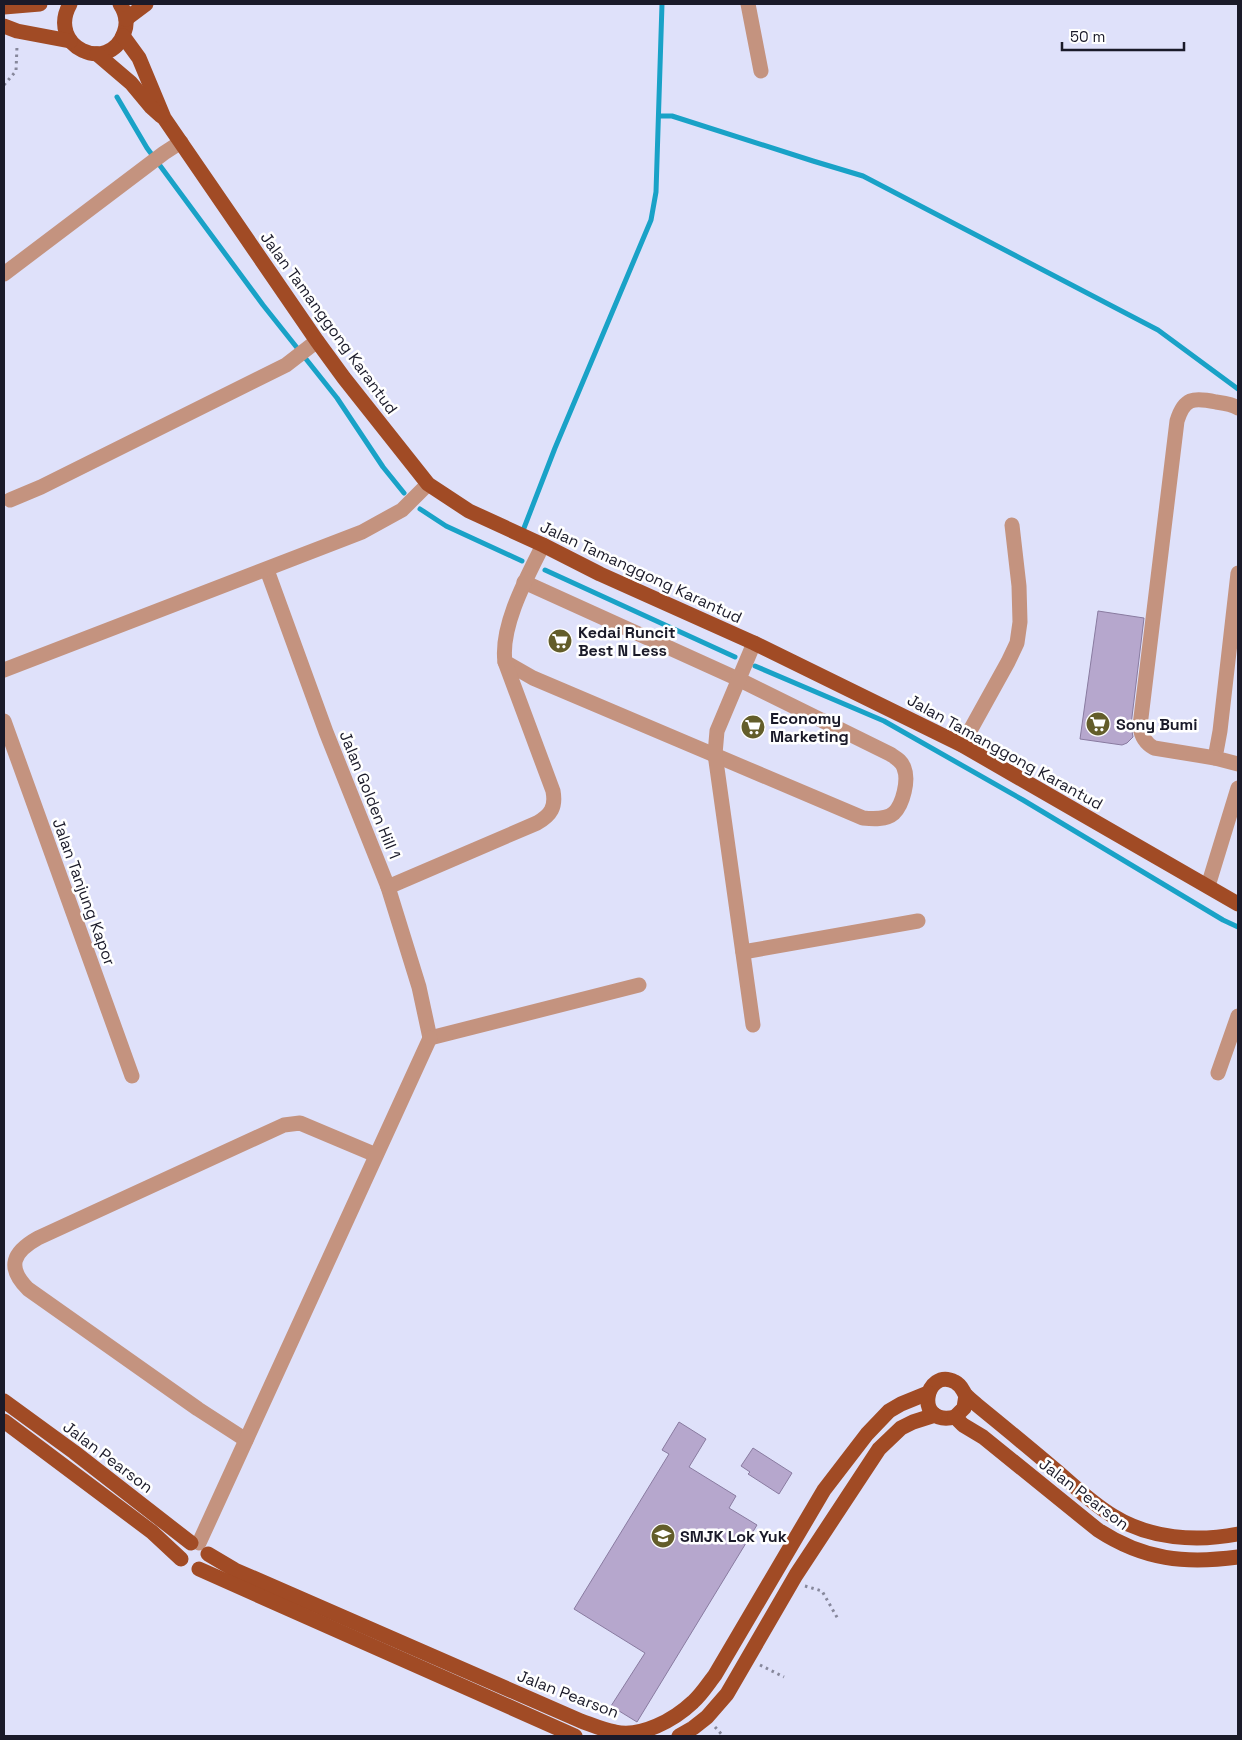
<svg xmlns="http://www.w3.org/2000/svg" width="1242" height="1740" font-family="'Space Grotesk',sans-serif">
<rect width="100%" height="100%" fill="#dfe1fa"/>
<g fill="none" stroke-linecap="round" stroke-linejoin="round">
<g stroke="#19a2c7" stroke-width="5">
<path d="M117,97L147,148L263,305L337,398L383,467L404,493"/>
<path d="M659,116H672L813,161L863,176L1158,330L1238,389"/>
<path d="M420,509L446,526L522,561"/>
<path d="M524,528L555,448L651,220L656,192L662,4"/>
<path d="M545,570L735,657"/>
<path d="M755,666L884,721L1023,800L1223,920L1238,927"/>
</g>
</g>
<g fill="#b6a7cd" stroke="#897ba0">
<path d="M1098,611L1144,618L1131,725L1133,737L1127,743L1122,745L1080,739Z"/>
<path d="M679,1422L706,1439L689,1467L736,1496L729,1508L757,1525L637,1722L611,1706L645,1653L574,1609L669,1454L662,1450Z"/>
<path d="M753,1448L792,1473L779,1494L748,1474L750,1472L741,1466Z"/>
</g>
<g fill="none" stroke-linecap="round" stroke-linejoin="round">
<g stroke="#86879b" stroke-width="3" stroke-dasharray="2.5 4" stroke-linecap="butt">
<path d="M4,85L16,71L17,46"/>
<path d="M805,1586L822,1591L838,1619"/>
<path d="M760,1665L784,1677"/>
<path d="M715,1727L723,1736"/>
</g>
<g stroke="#c4937f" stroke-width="15">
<path d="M748,4L761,71"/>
<path d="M4,274L164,153L181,142"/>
<path d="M10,500L41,487L286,365L317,341"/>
<path d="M267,570L326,732L388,887L419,987L430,1038"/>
<path d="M1238,573L1220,731L1215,758L1238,764"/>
<path d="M505,662L533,678L863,818C873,819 886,820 894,813C903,804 909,780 904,768C902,761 896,758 890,754L738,679L524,582"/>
<path d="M4,670L362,532L402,510L428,484"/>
<path d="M4,721L132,1076"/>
<path d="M962,745L1008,662L1017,643L1020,622L1019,586L1012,525"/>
<path d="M1215,758L1154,748C1145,743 1141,736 1140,726L1177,421C1184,398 1193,397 1216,402C1223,403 1232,404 1238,408"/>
<path d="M1208,886L1238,788"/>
<path d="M388,887L537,823C551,815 556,807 553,791L505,662C500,626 527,577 543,545"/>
<path d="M743,952L918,921"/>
<path d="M753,1025L715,754L717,731L754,643"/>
<path d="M430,1038L639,985"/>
<path d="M1218,1073L1238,1016"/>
<path d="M246,1440L198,1409L28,1289C6,1267 13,1252 38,1238L284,1125L300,1123L376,1155"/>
<path d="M199,1543L430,1038"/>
</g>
<g stroke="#a14b25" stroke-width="15">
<path d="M70,4C46,47 109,75 124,33C128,23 126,13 120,4"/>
<path d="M4,7L40,4"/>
<path d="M126,19L146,4"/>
<path d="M4,26L17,31L70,41"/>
<path d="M123,36L139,58L164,118L317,341L344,378L428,484L469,511L543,545L600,574L754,643L962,745L1238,904"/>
<path d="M97,54L131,83L151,107L161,116"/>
<path d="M966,1395L964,1408L955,1417C913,1427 925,1366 955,1382C961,1385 962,1389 965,1394C968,1398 973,1401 977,1405C1004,1427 1032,1450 1059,1473C1076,1488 1093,1504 1113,1516C1150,1539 1196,1542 1238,1534"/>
<path d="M4,1401L74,1452L191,1543"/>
<path d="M955,1417L963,1425L983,1437L1098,1530C1144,1560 1185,1564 1238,1557"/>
<path d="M4,1421L152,1532L181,1559"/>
<path d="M208,1554L235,1570L581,1721C592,1725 603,1730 615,1732C641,1738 674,1720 693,1702C702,1694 708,1684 715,1675L824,1490L867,1434L889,1411L901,1404L928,1393"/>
<path d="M199,1569L575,1736"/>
<path d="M679,1736L693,1728L707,1717L727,1694L796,1575L879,1449L901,1428L913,1422L935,1415"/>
</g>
</g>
<defs>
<symbol id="supermarket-disc" viewBox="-11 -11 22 22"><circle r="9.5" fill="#635d2a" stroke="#fff"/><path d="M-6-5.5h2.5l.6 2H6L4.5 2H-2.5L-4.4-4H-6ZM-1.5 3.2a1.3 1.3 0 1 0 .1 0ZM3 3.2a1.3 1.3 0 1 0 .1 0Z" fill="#fff"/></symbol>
<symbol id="school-disc" viewBox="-11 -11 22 22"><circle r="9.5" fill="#635d2a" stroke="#fff"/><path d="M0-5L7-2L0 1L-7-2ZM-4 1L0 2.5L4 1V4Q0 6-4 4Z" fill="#fff"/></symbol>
</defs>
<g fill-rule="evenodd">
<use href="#supermarket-disc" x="546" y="627" width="28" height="28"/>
<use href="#supermarket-disc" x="1084" y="710" width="28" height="28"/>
<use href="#supermarket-disc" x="739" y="713" width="28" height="28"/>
<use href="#school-disc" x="649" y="1522" width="28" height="28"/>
</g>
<g text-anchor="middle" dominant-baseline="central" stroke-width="5" stroke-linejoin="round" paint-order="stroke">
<g font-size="16" fill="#1a1a29" stroke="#fff">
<text transform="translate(329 323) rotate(54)">Jalan Tamanggong Karantud</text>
<text transform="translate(641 572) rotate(25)">Jalan Tamanggong Karantud</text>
<text transform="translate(1005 752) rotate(29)">Jalan Tamanggong Karantud</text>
<text transform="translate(370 795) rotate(68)">Jalan Golden Hill 1</text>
<text transform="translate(84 892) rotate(70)">Jalan Tanjung Kapor</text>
<text transform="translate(108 1457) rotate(37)">Jalan Pearson</text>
<text transform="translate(1084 1494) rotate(37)">Jalan Pearson</text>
<text transform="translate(568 1694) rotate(21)">Jalan Pearson</text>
</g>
<g font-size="16" font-weight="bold" fill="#1a1a29" stroke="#fff" text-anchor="start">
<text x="578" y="632">Kedai Runcit<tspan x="578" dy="18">Best N Less</tspan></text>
<text x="770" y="718">Economy<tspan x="770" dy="18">Marketing</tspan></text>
<text x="1116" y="724">Sony Bumi</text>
<text x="680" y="1536">SMJK Lok Yuk</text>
</g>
</g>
<rect width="1242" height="1740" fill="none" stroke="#1a1a29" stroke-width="10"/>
<path d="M1062 42v8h122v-8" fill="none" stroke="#1a1a29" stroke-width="2.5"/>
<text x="1070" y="42" font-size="15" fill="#1a1a29" stroke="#ffffff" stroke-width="4" paint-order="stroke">50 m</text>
</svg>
